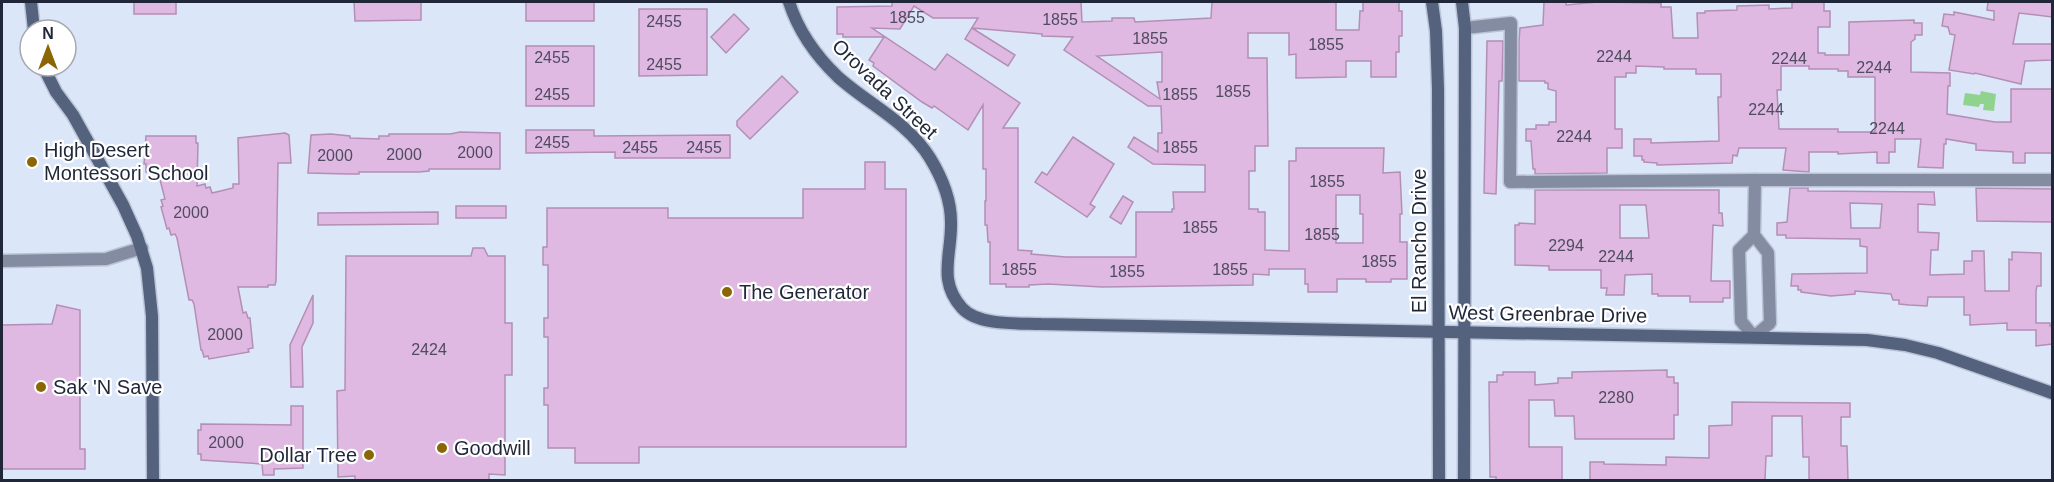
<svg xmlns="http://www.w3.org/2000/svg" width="2054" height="482" font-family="Helvetica,sans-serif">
<rect width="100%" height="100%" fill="#dce6f9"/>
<path fill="#90d38f" d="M1981,91L1996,94L1994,111L1983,110L1984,104H1980L1979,107L1963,105L1965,93L1980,95Z"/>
<g fill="#dfb9e1" stroke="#b38fb6" stroke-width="1.5" fill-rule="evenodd">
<rect x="134" y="2" width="42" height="12"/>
<path d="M354,2H421V20L355,21Z"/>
<rect x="526" y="2" width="68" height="19"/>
<path d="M892,2H1081L1082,22L1112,21V18H1134L1135,22L1211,18L1212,2H1336V30H1359L1360,11H1363V2H1399V11H1402V36H1399V52H1396V77H1371V61H1346V77L1296,78V54L1289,55V33H1248V58H1267L1268,146H1255V171H1249V209H1258V212H1265V250L1289,251V161H1296V148H1384L1383,173L1400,172L1402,214H1400V242H1407V279H1391V282H1366V279H1337V292H1308V284H1305V269H1269V275L1253,274V285L1102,287L1048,284L1029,285V287H1006V284H990V242H988L987,225H985V201H986V169H983V105L968,130L934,106L932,108L922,102L873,66L874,63L869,60L884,37H843V34H837V7L892,6ZM914,6L933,18H978L965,39L1008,66L1015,55L972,28L1042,34V36L1073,37L1064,50L1148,106H1161L1162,133H1158V152L1134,137L1128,147L1153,164L1205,165V192H1173L1174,209H1172V212H1136V257H1066L1031,254L1032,251L1018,250V128H1003L1020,103L947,54L935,70L872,28L900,29ZM1162,52V82H1157L1160,99L1097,56ZM1336,195H1360V214H1363V243H1336Z"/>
<path d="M1544,2H1566V5L1598,2L1661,3V7H1671L1673,38H1698L1697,13H1705V11L1737,10V6L1769,5V9L1792,8V2H1824V11H1830V27H1818V53H1825V55H1849V22L1914,20V23H1922V35H1915V39L1911,42V72L1950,73V86H1948L1947,114L1995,122H2011V89H2052V153H2025V163H2013V152L1976,150V144L1946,139V144H1944L1943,168L1918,167L1921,139H1895V152H1889V163H1877V152L1838,154V152H1809V172L1783,170L1786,148H1739L1737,156L1733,155L1732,163L1657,165V163L1644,162V160H1642V156H1634V139H1651V143L1719,141L1718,97H1721V74H1696V69H1664V67L1636,66V73H1626V77H1615V129H1622V148H1607V173L1535,174V169H1533L1531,141H1526V129H1536V125H1549V122H1556V91L1548,89V83H1545V81H1519V41L1520,28L1543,25ZM1781,66H1809V69H1838V71H1848V77H1875V132H1838V129H1779L1777,90H1781Z"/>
<path d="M1988,2H2052V17L2019,13L2013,44H2052V60L2025,61L2021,84L1975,73L1974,74L1949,70L1955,35L1950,34L1948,27L1942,26L1944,14L1954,15V12L1994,20V11L1987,10Z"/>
<path d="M639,9H707V75L639,76Z"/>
<path d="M734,14L749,29L726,53L711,37Z"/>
<path d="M1487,41H1503L1502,81H1499L1496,194L1484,193Z"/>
<rect x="526" y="46" width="68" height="60"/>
<path d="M782,76L798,92L750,139L737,126V121Z"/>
<path d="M526,130H594V136L730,135V158H615V152L526,153Z"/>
<path d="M460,132L500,133V169H429V171L419,172H359V174H348L308,173L311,135L331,134L350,136V138L379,139V136H389V134H450Z"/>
<path d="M285,133L289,135L291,163H278L276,281L275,285H268V287H238L243,313L246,312L248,318H250L253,348L248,349L249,352L209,359L208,356L204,357L202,350H201L194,304L192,300H189L177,238L175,234L171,235L169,228L167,229L161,207L163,206L161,200L165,199L159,176H150V172H146V164H144L146,136H196V143H198L197,186L205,184L206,188L210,187L212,193L233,188V184H239L238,138Z"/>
<path d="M1073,137L1114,164L1090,204L1095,207L1087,217L1035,182L1042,172L1047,175Z"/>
<path d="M865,162H885V189H906V447H639V463H575V448H548V405H544V388H548V337H544V318H548V265H543V247H547V208H668V218H803V189H865Z"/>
<path d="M1790,188H1808V191L1934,192L1935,205L1918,204V232L1939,233L1938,250H1931L1930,275L1964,274V261H1972V251H1984L1985,291H2009V259L2012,260V252L2041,253V286H2037L2036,291V323H2050V326H2052V344L2036,346V330H2007V323L1970,325V315H1964V297H1928L1927,306L1909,305L1899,304V300H1893L1891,294L1855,291V294L1831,296L1801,292V290H1798V286H1791L1792,274L1867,273V247L1860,246V239L1786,238V235H1777V223L1787,222ZM1850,203L1882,204L1880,228H1851Z"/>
<path d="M1976,188L2052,189V222L1977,221Z"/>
<path d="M1535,190H1719V213H1722L1723,226L1713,225L1711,281H1730V298H1723V302H1690V296H1658V294H1652V274L1625,275L1624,295H1606L1607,288H1601V270H1549V266L1515,265V225H1519V223L1535,224ZM1620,205H1646L1649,238H1620Z"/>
<path d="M1123,196L1133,202L1121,224L1110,217Z"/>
<rect x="456" y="206" width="50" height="12"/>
<path d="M438,212V224L318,225V213Z"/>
<path d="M473,248H484L488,256H505V323H512V375H505V475L489,474V480H355V476L338,477L337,391L345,390L346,256H471Z"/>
<path d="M313,295V323L302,347L303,387H291L290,345Z"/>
<path d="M57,305L80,310V449H85V469H2V325L52,324Z"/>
<path d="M1667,370V377H1674V383H1678V415H1674V439H1575L1574,416H1555L1554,400H1529V447H1562V480H1496V477H1490L1489,382H1497V375H1503V372H1535V385L1558,383V378H1572V372Z"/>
<path d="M1732,402L1850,403V417H1841V446H1847L1848,480H1809V457H1803L1802,416H1772V456H1766L1765,480H1590V462H1604V464L1666,465V457L1709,458V426L1732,425Z"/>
<path d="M291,406H303V468L274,469V475H263L262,464L201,460V454H198V430H201V424L291,425Z"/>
</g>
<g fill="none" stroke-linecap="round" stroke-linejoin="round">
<defs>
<g id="street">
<path d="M1465,28L1511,23L1510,182L1755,180L1754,235L1768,253L1770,323L1754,337L1741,321L1739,250L1754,235"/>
<path d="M1755,180H2052"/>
<path d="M2,261L106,259L142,248"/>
</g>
<g id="secondary">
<path d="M31,2L34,30"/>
<path d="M789,2C798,30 816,56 838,77C868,104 908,122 930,158C941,176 951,200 951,222C952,255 937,280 962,308C978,326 1019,323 1041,324L1867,340L1905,345L1938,353L2052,393"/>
<path d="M1432,2L1436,31L1438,89L1439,480"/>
<path d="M1462,2L1465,28L1464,480"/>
<path d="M43,66L56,92L73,115L123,205L137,236L147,268L152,316L153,480"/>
</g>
</defs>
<use href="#street" stroke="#bac4d6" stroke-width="15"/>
<use href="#secondary" stroke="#bac4d6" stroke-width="15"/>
<use href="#street" stroke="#838ca0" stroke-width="12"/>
<use href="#secondary" stroke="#55627d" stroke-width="12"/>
</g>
<g fill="#8a6605" stroke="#fff" stroke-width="2">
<circle cx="32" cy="162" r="6"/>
<circle cx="727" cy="292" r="6"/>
<circle cx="41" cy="387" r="6"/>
<circle cx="442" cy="448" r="6"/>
<circle cx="369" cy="455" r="6"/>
</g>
<g text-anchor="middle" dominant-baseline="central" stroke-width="4.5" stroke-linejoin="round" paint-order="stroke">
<g font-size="16" fill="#4f4c62">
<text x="907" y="17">1855</text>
<text x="1060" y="19">1855</text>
<text x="664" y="21">2455</text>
<text x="1150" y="38">1855</text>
<text x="1326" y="44">1855</text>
<text x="1614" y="56">2244</text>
<text x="552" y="57">2455</text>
<text x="1789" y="58">2244</text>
<text x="664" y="64">2455</text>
<text x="1874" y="67">2244</text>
<text x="1233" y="91">1855</text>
<text x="552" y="94">2455</text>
<text x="1180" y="94">1855</text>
<text x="1766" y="109">2244</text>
<text x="1887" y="128">2244</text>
<text x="1574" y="136">2244</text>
<text x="552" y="142">2455</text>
<text x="640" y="147">2455</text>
<text x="704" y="147">2455</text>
<text x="1180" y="147">1855</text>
<text x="475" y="152">2000</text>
<text x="404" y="154">2000</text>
<text x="335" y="155">2000</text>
<text x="1327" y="181">1855</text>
<text x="191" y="212">2000</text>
<text x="1200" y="227">1855</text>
<text x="1322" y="234">1855</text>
<text x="1566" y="245">2294</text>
<text x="1616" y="256">2244</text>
<text x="1379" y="261">1855</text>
<text x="1019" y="269">1855</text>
<text x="1230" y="269">1855</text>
<text x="1127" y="271">1855</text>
<text x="225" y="334">2000</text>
<text x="429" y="349">2424</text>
<text x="1616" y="397">2280</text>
<text x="226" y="442">2000</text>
</g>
<g font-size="20" fill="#1f2738" stroke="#fff">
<text transform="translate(885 89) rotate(43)">Orovada Street</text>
<text transform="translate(1419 241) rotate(-90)">El Rancho Drive</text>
<text transform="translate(1548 314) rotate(1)">West Greenbrae Drive</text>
</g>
<g font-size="20" fill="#1f2738" stroke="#fff" text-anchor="start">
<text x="44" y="150">High Desert<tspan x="44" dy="23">Montessori School</tspan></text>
<text x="739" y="292">The Generator</text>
<text x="53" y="387">Sak 'N Save</text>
<text x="454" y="448">Goodwill</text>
<text x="357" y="455" text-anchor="end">Dollar Tree</text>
</g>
</g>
<rect width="2054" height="482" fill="none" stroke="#1f2738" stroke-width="6"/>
<g transform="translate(48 48)"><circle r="28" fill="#ffffff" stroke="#a5a9af" stroke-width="1.5"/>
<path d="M0-4.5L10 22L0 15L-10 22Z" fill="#8a6605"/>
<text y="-9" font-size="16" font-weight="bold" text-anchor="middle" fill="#1f2738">N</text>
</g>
</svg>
